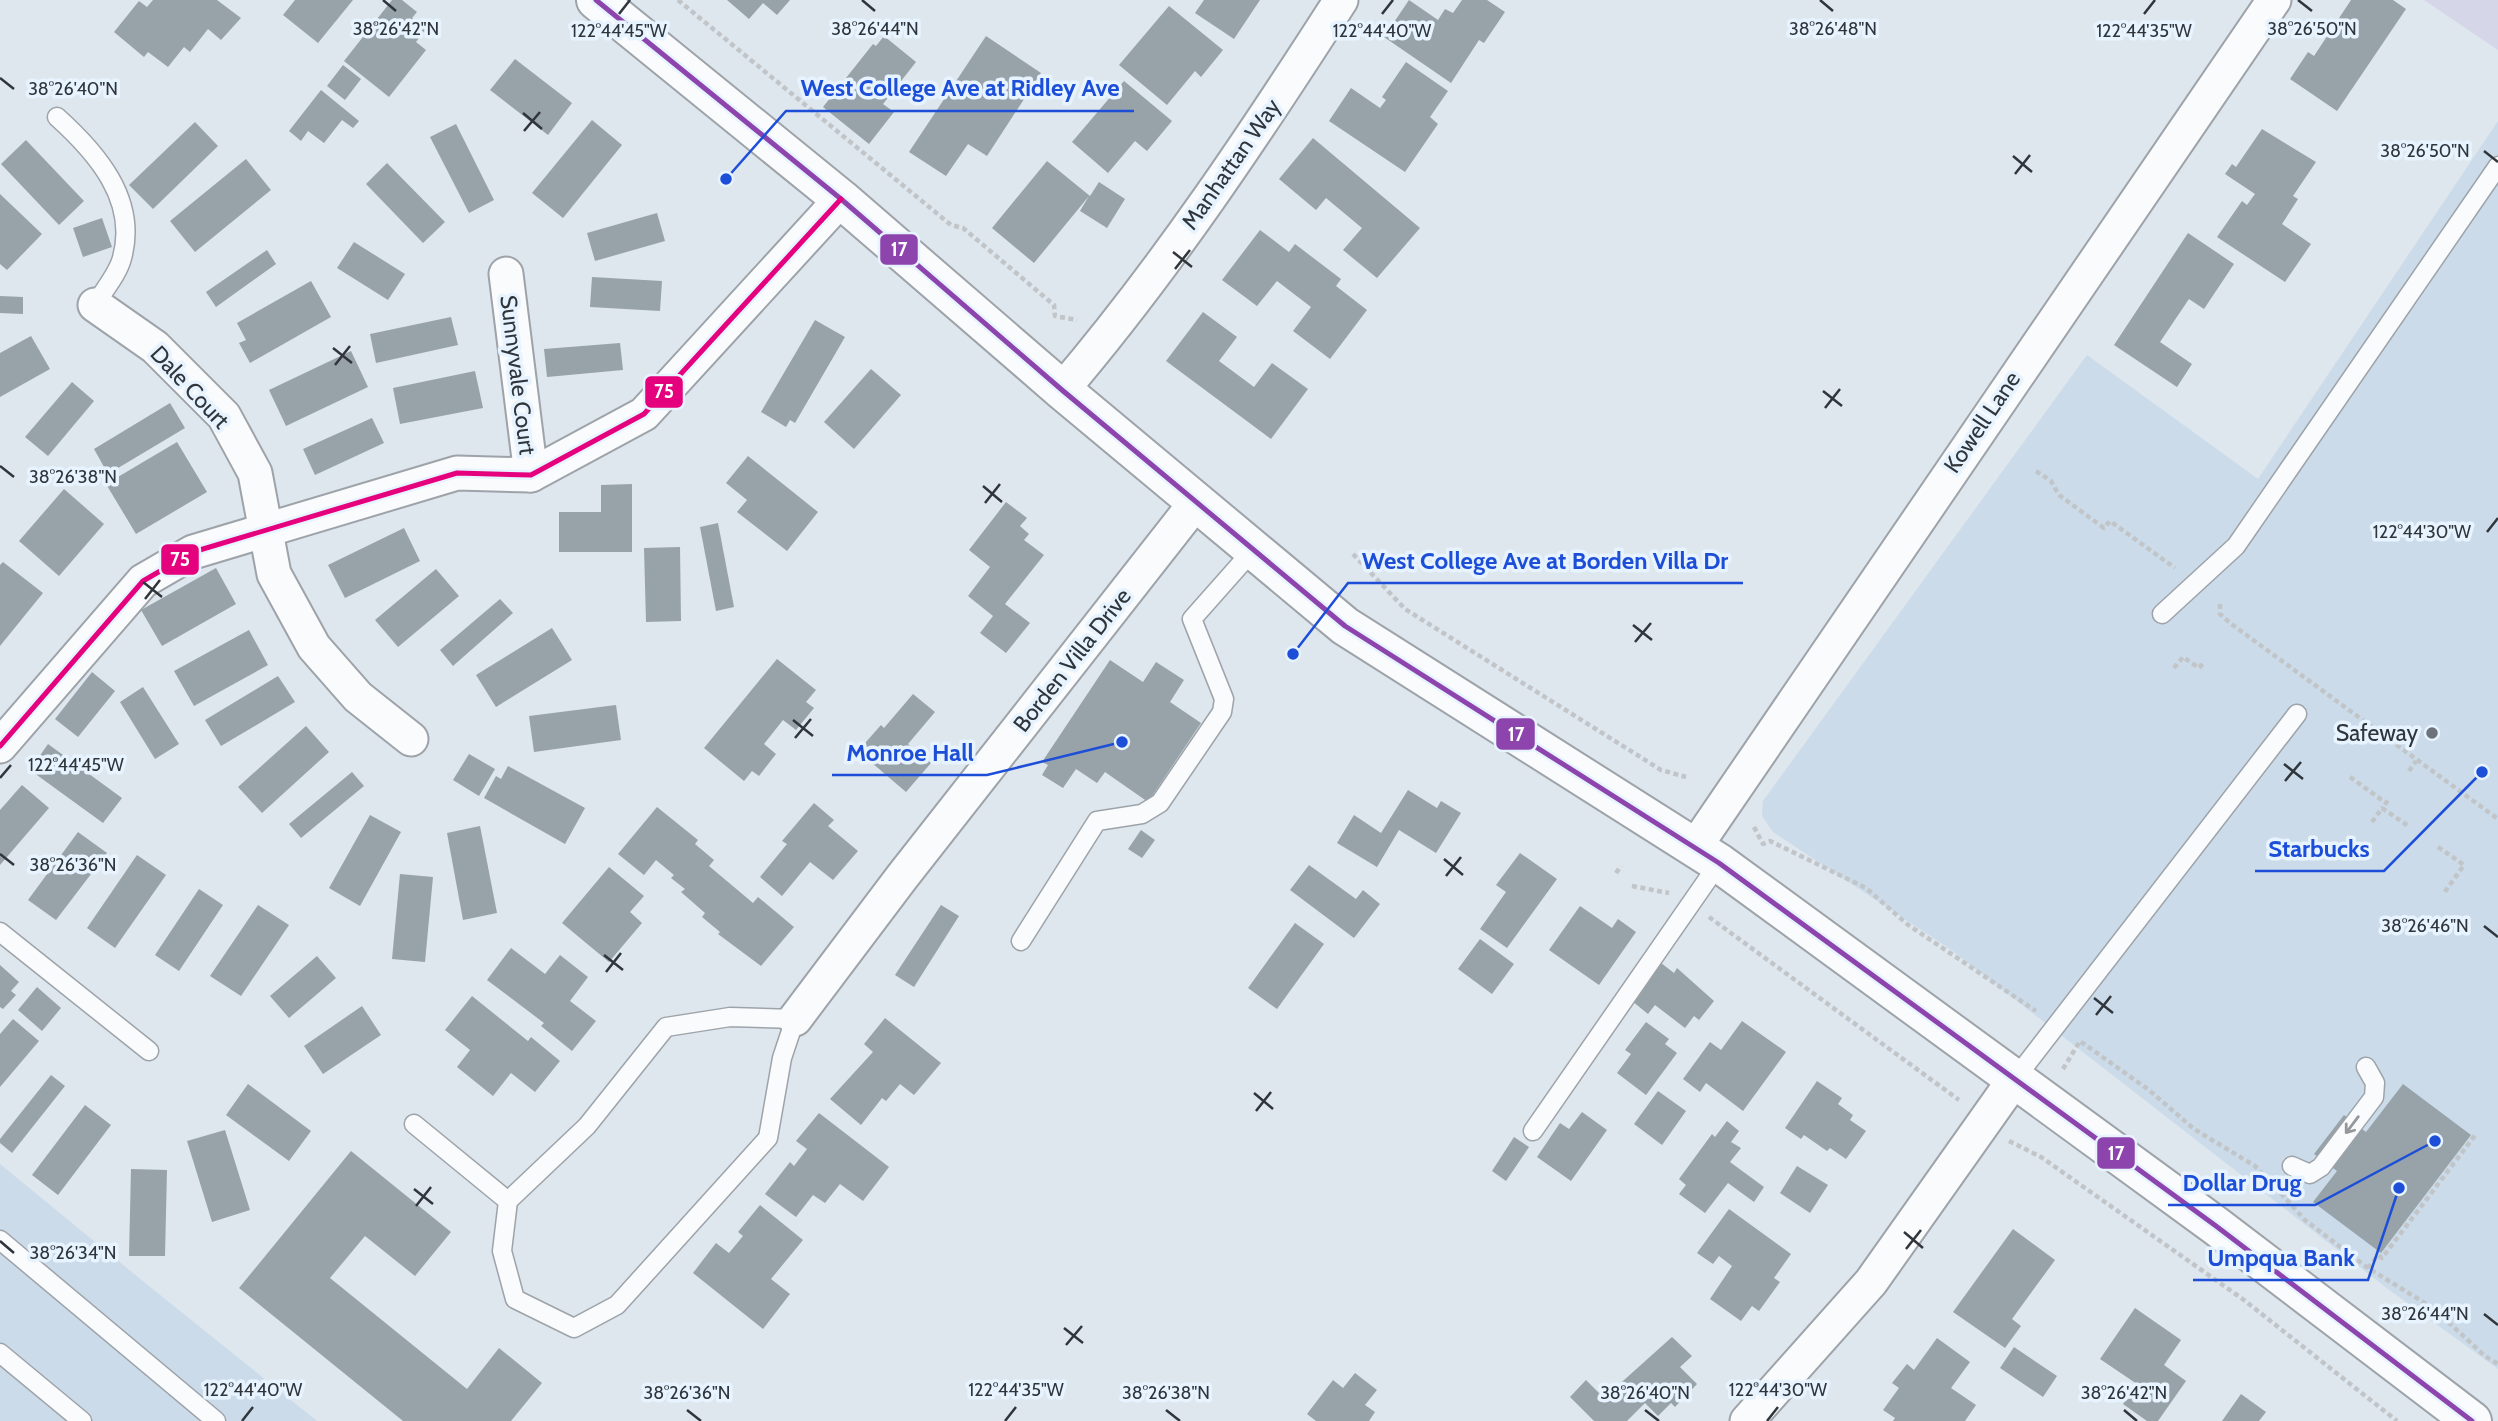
<svg xmlns="http://www.w3.org/2000/svg" width="2498" height="1421" font-family="Cabin,sans-serif">
<rect width="100%" height="100%" fill="#dee6ee"/>
<g fill="#cbdbe9">
<path d="M2498,121V1369L2388,1289L1950,949L1773,832L1762,816L1763,801L2087,355L2258,479Z"/>
<path d="M0,1164L139,1278L317,1421H0Z"/>
</g>
<path fill="#d5d6e8" d="M2424,0H2498V50Z"/>
<g fill="#98a3a9">
<path d="M153,0H217L241,18L221,40L208,29L190,52L184,47L168,67L148,52L144,57L114,32L139,1L147,7Z"/>
<path d="M295,0H353L318,43L283,15Z"/>
<path d="M392,0H402L417,12L412,18L426,29L416,42L426,50L389,97L344,61Z"/>
<path d="M727,0H790L777,15L763,3L749,19Z"/>
<path d="M1204,0H1260L1234,39L1195,13Z"/>
<path d="M1409,0L1438,20L1445,9L1453,13L1462,0H1487L1505,12L1484,43L1479,40L1451,83L1384,37Z"/>
<path d="M2351,0H2393L2406,9L2337,111L2290,79L2308,52L2314,56Z"/>
<path d="M1169,6L1223,50L1201,77L1195,71L1167,105L1119,65Z"/>
<path d="M884,36L916,62L883,104L894,112L869,144L823,107L873,44L876,46Z"/>
<path d="M986,36L1041,73L987,156L968,144L946,176L909,152Z"/>
<path d="M515,59L572,103L548,135L490,90Z"/>
<path d="M1406,62L1448,91L1430,117L1438,124L1405,172L1329,121L1351,88L1380,108L1386,100L1382,97Z"/>
<path d="M343,65L361,79L345,100L327,86Z"/>
<path d="M1124,81L1172,121L1147,151L1135,141L1108,173L1072,142Z"/>
<path d="M321,90L359,121L353,128L342,120L324,143L308,131L301,141L289,131Z"/>
<path d="M592,120L622,145L563,218L532,193Z"/>
<path d="M195,122L218,146L153,209L129,185Z"/>
<path d="M456,124L494,200L469,213L430,137Z"/>
<path d="M2262,129L2316,162L2293,196L2298,199L2282,224L2311,244L2285,282L2217,237L2242,201L2247,205L2255,194L2225,174L2232,164L2236,167Z"/>
<path d="M1313,138L1420,228L1377,278L1343,250L1362,228L1326,198L1316,210L1279,179Z"/>
<path d="M26,140L84,201L59,225L1,164Z"/>
<path d="M246,159L271,190L195,252L170,221Z"/>
<path d="M1047,161L1090,196L1099,182L1125,199L1107,228L1080,211L1089,196L1034,263L992,228Z"/>
<path d="M387,163L445,222L423,243L366,184Z"/>
<path d="M0,194L42,234L7,270L0,264Z"/>
<path d="M657,213L665,241L595,261L587,233Z"/>
<path d="M102,218L112,247L83,257L73,228Z"/>
<path d="M1260,230L1289,252L1295,244L1341,279L1336,286L1367,310L1330,359L1293,331L1311,307L1277,281L1257,306L1222,280Z"/>
<path d="M2188,233L2234,264L2204,309L2189,299L2160,342L2192,364L2177,387L2114,345Z"/>
<path d="M354,242L405,274L388,300L337,268Z"/>
<path d="M267,250L276,264L216,307L206,292Z"/>
<path d="M592,277L662,281L660,311L590,307Z"/>
<path d="M311,281L331,317L250,363L239,343L246,340L237,323Z"/>
<path d="M0,296L23,297V314L0,313Z"/>
<path d="M1203,312L1237,337L1219,361L1254,387L1272,363L1308,389L1271,439L1166,361Z"/>
<path d="M451,317L458,345L376,363L370,334Z"/>
<path d="M815,320L845,337L795,423L790,420L786,427L761,412Z"/>
<path d="M31,336L50,369L0,397V353Z"/>
<path d="M620,343L623,370L547,377L544,349Z"/>
<path d="M351,351L368,387L286,426L269,390Z"/>
<path d="M871,369L901,395L854,449L824,422Z"/>
<path d="M475,371L483,408L400,424L393,388Z"/>
<path d="M72,382L94,401L48,456L25,437Z"/>
<path d="M170,403L185,428L108,474L94,449Z"/>
<path d="M372,418L384,443L315,475L303,449Z"/>
<path d="M177,442L207,492L136,534L106,484Z"/>
<path d="M748,456L818,512L787,551L737,512L747,500L726,483Z"/>
<path d="M632,484V552H559V512H601V485Z"/>
<path d="M64,489L104,524L59,576L19,541Z"/>
<path d="M1006,502L1027,518L1020,526L1029,534L1024,540L1044,555L1005,604L1030,623L1006,653L980,633L993,616L968,596L990,567L969,550Z"/>
<path d="M718,523L734,607L716,611L700,527Z"/>
<path d="M404,528L420,561L345,598L328,565Z"/>
<path d="M680,547L681,621L646,622L644,548Z"/>
<path d="M3,562L43,593L0,646V565Z"/>
<path d="M216,568L236,604L162,646L141,610Z"/>
<path d="M436,569L459,596L398,647L375,620Z"/>
<path d="M500,599L513,613L453,666L440,650Z"/>
<path d="M552,628L572,660L496,707L476,675Z"/>
<path d="M249,630L268,665L194,706L174,671Z"/>
<path d="M777,659L816,690L806,702L814,708L796,730L783,720L764,744L776,754L759,776L752,771L744,781L704,748Z"/>
<path d="M1110,660L1143,682L1156,662L1184,680L1170,702L1201,723L1148,802L1105,772L1097,783L1076,769L1063,788L1042,775L1048,765L1042,762Z"/>
<path d="M92,672L115,691L78,737L55,719Z"/>
<path d="M278,676L295,702L221,746L205,720Z"/>
<path d="M143,687L179,744L155,759L120,702Z"/>
<path d="M913,694L935,712L908,744L931,763L906,792L858,751L881,725L884,728Z"/>
<path d="M616,705L621,740L534,752L529,716Z"/>
<path d="M306,726L329,752L262,813L238,787Z"/>
<path d="M48,744L122,798L103,823L30,770Z"/>
<path d="M469,754L495,769L479,796L453,780Z"/>
<path d="M508,766L585,808L565,844L484,798L496,776L501,779Z"/>
<path d="M352,772L364,786L301,838L289,824Z"/>
<path d="M22,785L49,808L0,865V810Z"/>
<path d="M1408,790L1437,808L1441,801L1461,813L1436,853L1399,830L1377,867L1337,843L1354,815L1381,833Z"/>
<path d="M814,803L834,820L828,826L858,851L833,880L810,862L782,896L760,877L787,844L782,841Z"/>
<path d="M657,807L698,840L695,844L714,860L709,866L753,903L758,897L794,927L761,966L718,934L720,932L702,917L705,913L681,892L685,889L671,878L674,875L656,860L644,875L618,854Z"/>
<path d="M370,815L401,832L360,906L329,888Z"/>
<path d="M480,826L497,913L463,920L447,833Z"/>
<path d="M1141,830L1155,840L1142,858L1128,849Z"/>
<path d="M78,832L107,853L56,920L28,900Z"/>
<path d="M1520,853L1557,879L1507,948L1480,929L1506,892L1496,885Z"/>
<path d="M137,855L166,875L115,948L87,928Z"/>
<path d="M1309,865L1356,899L1363,890L1380,904L1354,938L1290,890Z"/>
<path d="M609,867L644,896L630,912L642,923L609,962L562,923Z"/>
<path d="M400,874L433,877L425,962L392,959Z"/>
<path d="M199,889L223,905L179,971L155,955Z"/>
<path d="M258,905L289,925L241,996L210,976Z"/>
<path d="M941,905L959,916L914,987L895,975Z"/>
<path d="M1580,906L1612,928L1618,919L1636,932L1599,985L1549,950Z"/>
<path d="M1295,923L1324,944L1277,1009L1248,988Z"/>
<path d="M1480,939L1514,964L1492,994L1458,969Z"/>
<path d="M511,948L545,974L560,955L588,977L570,1001L596,1021L572,1051L541,1026L544,1023L487,980Z"/>
<path d="M317,956L336,978L289,1018L270,996Z"/>
<path d="M1661,963L1674,973L1677,968L1714,1001L1699,1020L1694,1016L1685,1028L1655,1005L1648,1014L1632,1001Z"/>
<path d="M0,965L19,982L11,991L16,995L3,1009L0,1007Z"/>
<path d="M37,987L61,1008L42,1031L18,1010Z"/>
<path d="M472,996L528,1041L531,1037L560,1061L535,1092L511,1073L493,1096L457,1067L470,1050L445,1030Z"/>
<path d="M362,1006L381,1035L323,1074L304,1046Z"/>
<path d="M885,1018L941,1063L914,1095L900,1084L886,1101L882,1098L861,1125L830,1099L873,1052L864,1044Z"/>
<path d="M13,1019L39,1041L0,1087V1034Z"/>
<path d="M1742,1021L1786,1052L1743,1111L1706,1083L1700,1092L1683,1079L1710,1042L1721,1050Z"/>
<path d="M1646,1022L1669,1039L1665,1044L1677,1053L1646,1095L1617,1073L1631,1054L1625,1050Z"/>
<path d="M51,1075L65,1086L12,1153L0,1143V1139Z"/>
<path d="M1817,1081L1842,1098L1838,1104L1853,1115L1850,1120L1866,1131L1846,1159L1830,1148L1827,1151L1804,1135L1801,1139L1785,1128Z"/>
<path d="M248,1084L311,1131L289,1161L226,1115Z"/>
<path d="M2403,1084L2471,1135L2381,1253L2313,1202L2337,1171L2314,1154L2344,1115L2366,1132Z"/>
<path d="M1658,1091L1686,1111L1662,1145L1634,1124Z"/>
<path d="M85,1105L111,1125L58,1195L32,1175Z"/>
<path d="M1582,1112L1607,1130L1571,1181L1537,1157L1560,1123L1569,1129Z"/>
<path d="M819,1113L889,1167L863,1201L840,1184L825,1203L813,1195L796,1217L765,1194L790,1162L794,1166L807,1149L796,1141Z"/>
<path d="M1727,1121L1739,1131L1731,1142L1741,1148L1730,1162L1764,1187L1754,1202L1728,1183L1705,1213L1679,1194L1686,1185L1679,1179L1712,1134L1715,1137Z"/>
<path d="M225,1130L250,1210L212,1222L187,1141Z"/>
<path d="M1514,1137L1529,1147L1506,1181L1492,1171Z"/>
<path d="M351,1151L451,1232L415,1276L365,1236L330,1278L467,1389L499,1348L542,1383L511,1421H403L239,1288Z"/>
<path d="M1797,1166L1828,1185L1810,1213L1780,1193Z"/>
<path d="M131,1169L167,1170L165,1256H129Z"/>
<path d="M760,1205L803,1240L771,1279L790,1294L763,1329L693,1273L716,1243L729,1253L743,1236L738,1232Z"/>
<path d="M1729,1209L1791,1254L1774,1278L1780,1282L1759,1311L1752,1306L1741,1321L1710,1299L1732,1266L1719,1256L1713,1264L1697,1253Z"/>
<path d="M2013,1229L2055,1260L2012,1319L2021,1326L2005,1348L1953,1312Z"/>
<path d="M2135,1308L2181,1340L2164,1365L2186,1381L2158,1421H2147L2123,1404L2137,1384L2100,1359Z"/>
<path d="M1672,1337L1692,1356L1680,1367L1697,1384L1675,1407L1671,1403L1658,1416L1645,1403L1627,1421H1594L1570,1397L1586,1380L1604,1398Z"/>
<path d="M1937,1338L1970,1362L1951,1388L1976,1405L1965,1421H1893L1895,1418L1883,1410L1899,1388L1892,1383L1907,1364L1914,1370Z"/>
<path d="M2014,1347L2057,1376L2043,1397L2000,1368Z"/>
<path d="M1355,1373L1377,1390L1365,1405L1375,1412L1369,1421H1316L1307,1414L1333,1380L1343,1388Z"/>
<path d="M2241,1394L2266,1412L2259,1421H2222Z"/>
</g>
<g fill="none" stroke-linecap="round" stroke-linejoin="round">
<defs>
<g id="lane">
<path d="M57,117C97,153 138,200 122,258C118,274 103,291 95,305"/>
<path d="M2162,614L2236,546L2498,166"/>
<path d="M0,932L149,1051"/>
<path d="M1021,941L1097,821L1142,814L1160,803L1222,712L1224,699L1192,619L1254,549"/>
<path d="M730,1017L795,1019L782,1058L768,1138L617,1305L574,1328L515,1299L502,1251L508,1201L587,1126L666,1027Z"/>
<path d="M2014,1080L2297,714"/>
<path d="M414,1124L508,1201"/>
<path d="M1533,1131L1719,863"/>
<path d="M2292,1166L2310,1174L2321,1167L2374,1097L2375,1083L2366,1067"/>
<path d="M0,1240L216,1421"/>
<path d="M0,1353L82,1421"/>
</g>
<g id="street">
<path d="M506,274L531,475"/>
<path d="M95,305L155,347L224,416L255,473L274,574L314,647L358,697L411,739"/>
<path d="M1062,390C1166,268 1255,134 1341,0"/>
<path d="M0,746L143,581L193,552L457,473L531,475L644,414L841,199"/>
<path d="M1695,847L2274,0"/>
<path d="M795,1019L902,877L1197,501"/>
<path d="M1747,1421L1871,1282L2014,1080"/>
</g>
<path id="secondary" d="M596,0L841,199L1062,390L1345,626L1719,863L2216,1226L2472,1421"/>
</defs>
<use href="#lane" stroke="#9da3a9" stroke-width="21"/>
<use href="#street" stroke="#9da3a9" stroke-width="37"/>
<use href="#secondary" stroke="#9da3a9" stroke-width="42"/>
<g stroke="#c1c5c8" stroke-width="4.5" stroke-dasharray="5 3.5" stroke-linecap="butt">
<path d="M678,0L951,225L963,228L1054,305L1055,316L1077,320"/>
<path d="M2036,471L2051,481L2059,495L2104,528L2110,521L2175,568"/>
<path d="M1353,554L1405,609L1661,770L1686,777"/>
<path d="M2220,604V614L2230,623L2498,819"/>
<path d="M2174,668L2183,657L2199,668L2204,662"/>
<path d="M2409,771L2416,761"/>
<path d="M2350,777L2386,803L2388,800"/>
<path d="M2382,808L2410,827"/>
<path d="M2372,822L2383,807"/>
<path d="M1754,827L1763,844L1770,841L1866,888L1907,924L2036,1011"/>
<path d="M2438,847L2464,865L2444,893"/>
<path d="M1616,873L1621,866"/>
<path d="M1632,886L1669,893"/>
<path d="M1709,917L1959,1100"/>
<path d="M2063,1069L2080,1041L2149,1090L2194,1129L2255,1166L2269,1181"/>
<path d="M2009,1141L2041,1157L2244,1300L2397,1421"/>
<path d="M2275,1187L2305,1220L2368,1268L2433,1308L2485,1356L2498,1364"/>
<path d="M2368,1268L2378,1255L2382,1258L2476,1134"/>
</g>
<use href="#lane" stroke="#fafbfc" stroke-width="18"/>
<use href="#street" stroke="#fafbfc" stroke-width="33"/>
<use href="#secondary" stroke="#fafbfc" stroke-width="38"/>
<defs>
<path id="bus-1" d="M596,0L841,199L1062,390L1345,626L1719,863L2216,1226L2472,1421"/>
<path id="bus-2" d="M0,746L143,581L193,552L457,473L531,475L644,414L841,199"/>
</defs>
<use href="#bus-1" stroke="#e7f4ff" stroke-width="10"/>
<use href="#bus-2" stroke="#e7f4ff" stroke-width="10"/>
<use href="#bus-1" stroke="#8e44ad" stroke-width="5"/>
<use href="#bus-2" stroke="#e5007d" stroke-width="5"/>
</g>
<defs><path id="oneway-shaft" d="M-6 0H5M1.5-3L5.5 0L1.5 3" fill="none" stroke-width="1.6" stroke-linecap="round" stroke-linejoin="round" transform="scale(1.75)"/></defs>
<use stroke="#94989c" href="#oneway-shaft" transform="translate(2352 1125) rotate(127)"/>
<path fill="none" stroke="#2f353b" stroke-width="2.5" d="M383,0L396,11M862,0L875,11M1820,0L1833,11M2298,0L2312,11M619,14L630,0M1382,14L1393,0M2144,14L2155,0M0,78L14,89M523,113L542,129M524,131L540,112M2484,151L2498,162M2013,156L2032,172M2015,174L2030,155M1173,252L1192,267M1175,269L1190,250M333,348L352,363M335,365L350,346M1823,391L1842,406M1825,408L1840,389M0,466L14,477M983,486L1002,502M985,503L1000,484M2487,532L2498,518M143,582L162,597M145,599L160,580M1633,625L1652,640M1635,642L1651,623M793,720L813,736M795,738L811,719M2284,764L2303,779M0,778L11,765M2285,781L2301,762M0,854L14,865M1444,859L1463,875M1446,876L1461,857M2484,926L2498,937M604,955L623,970M606,972L621,953M2094,998L2113,1013M2096,1015L2111,996M1254,1093L1273,1109M1256,1111L1271,1092M414,1189L433,1204M416,1206L431,1187M1904,1232L1923,1248M0,1241L14,1253M1906,1249L1921,1230M2484,1314L2498,1325M1064,1328L1083,1343M1066,1345L1082,1326M687,1410L701,1421M1166,1410L1180,1421M1645,1410L1659,1421M2124,1410L2137,1421M242,1421L253,1407M1005,1421L1016,1407M1767,1421L1778,1407"/>
<circle fill="#6c737a" stroke="#e7f4ff" stroke-width="2.5" cx="2432" cy="733" r="7"/>
<g text-anchor="middle" dominant-baseline="central" stroke-width="7" stroke-linejoin="round" paint-order="stroke">
<g font-size="23" fill="#2f353b" stroke="#e7f4ff">
<text transform="translate(1231 164) rotate(-55)">Manhattan Way</text>
<text transform="translate(518 375) rotate(83)">Sunnyvale Court</text>
<text transform="translate(190 387) rotate(47)">Dale Court</text>
<text transform="translate(1982 422) rotate(-56)">Kowell Lane</text>
<text transform="translate(1072 660) rotate(-52)">Borden Villa Drive</text>
</g>
<g font-size="23" fill="#2f353b" stroke="#e7f4ff" text-anchor="end">
<text x="2418" y="733">Safeway</text>
</g>
</g>
<g font-size="18" text-anchor="middle" fill="#2f353b" stroke="#e7f4ff" stroke-width="7" stroke-linejoin="round" paint-order="stroke">
<text x="2312" y="35">38°26'50"N</text>
<text x="396" y="35">38°26'42"N</text>
<text x="875" y="35">38°26'44"N</text>
<text x="1833" y="35">38°26'48"N</text>
<text x="619" y="37">122°44'45"W</text>
<text x="1382" y="37">122°44'40"W</text>
<text x="2144" y="37">122°44'35"W</text>
<text x="73" y="95">38°26'40"N</text>
<text x="2425" y="157">38°26'50"N</text>
<text x="73" y="483">38°26'38"N</text>
<text x="2422" y="538">122°44'30"W</text>
<text x="76" y="771">122°44'45"W</text>
<text x="73" y="871">38°26'36"N</text>
<text x="2425" y="932">38°26'46"N</text>
<text x="73" y="1259">38°26'34"N</text>
<text x="2425" y="1320">38°26'44"N</text>
<text x="253" y="1396">122°44'40"W</text>
<text x="1016" y="1396">122°44'35"W</text>
<text x="1778" y="1396">122°44'30"W</text>
<text x="687" y="1399">38°26'36"N</text>
<text x="1166" y="1399">38°26'38"N</text>
<text x="1645" y="1399">38°26'40"N</text>
<text x="2124" y="1399">38°26'42"N</text>
</g>
<path fill="none" stroke="#1d4ed8" stroke-width="2.5" d="M726 179L786 111H1134M1293 654L1348 583H1743M1122 742L987 775H832M2482 772L2384 871H2255M2435 1141L2315 1205H2168M2399 1188L2368 1280H2193"/>
<g fill="#1d4ed8" stroke="#e7f4ff" stroke-width="2.5">
<circle cx="726" cy="179" r="7"/>
<circle cx="1293" cy="654" r="7"/>
<circle cx="1122" cy="742" r="7"/>
<circle cx="2482" cy="772" r="7"/>
<circle cx="2435" cy="1141" r="7"/>
<circle cx="2399" cy="1188" r="7"/>
</g>
<g font-size="24" text-anchor="middle" font-weight="bold" fill="#1d4ed8" stroke="#e7f4ff" stroke-width="7" stroke-linejoin="round" paint-order="stroke">
<text x="960" y="96">West College Ave at Ridley Ave</text>
<text x="1545" y="569">West College Ave at Borden Villa Dr</text>
<text x="910" y="761">Monroe Hall</text>
<text x="2319" y="857">Starbucks</text>
<text x="2242" y="1191">Dollar Drug</text>
<text x="2281" y="1266">Umpqua Bank</text>
</g>
<g stroke="#e7f4ff" stroke-width="2.5">
<rect x="879" y="233" width="40" height="33" rx="7" fill="#8e44ad"/>
<rect x="644" y="375" width="40" height="34" rx="7" fill="#e5007d"/>
<rect x="160" y="543" width="40" height="33" rx="7" fill="#e5007d"/>
<rect x="1495" y="717" width="41" height="34" rx="7" fill="#8e44ad"/>
<rect x="2096" y="1136" width="40" height="34" rx="7" fill="#8e44ad"/>
</g>
<g font-size="19" text-anchor="middle" font-weight="bold" fill="#fff">
<text x="899" y="256">17</text>
<text x="664" y="398">75</text>
<text x="180" y="566">75</text>
<text x="1516" y="741">17</text>
<text x="2116" y="1160">17</text>
</g>
</svg>
